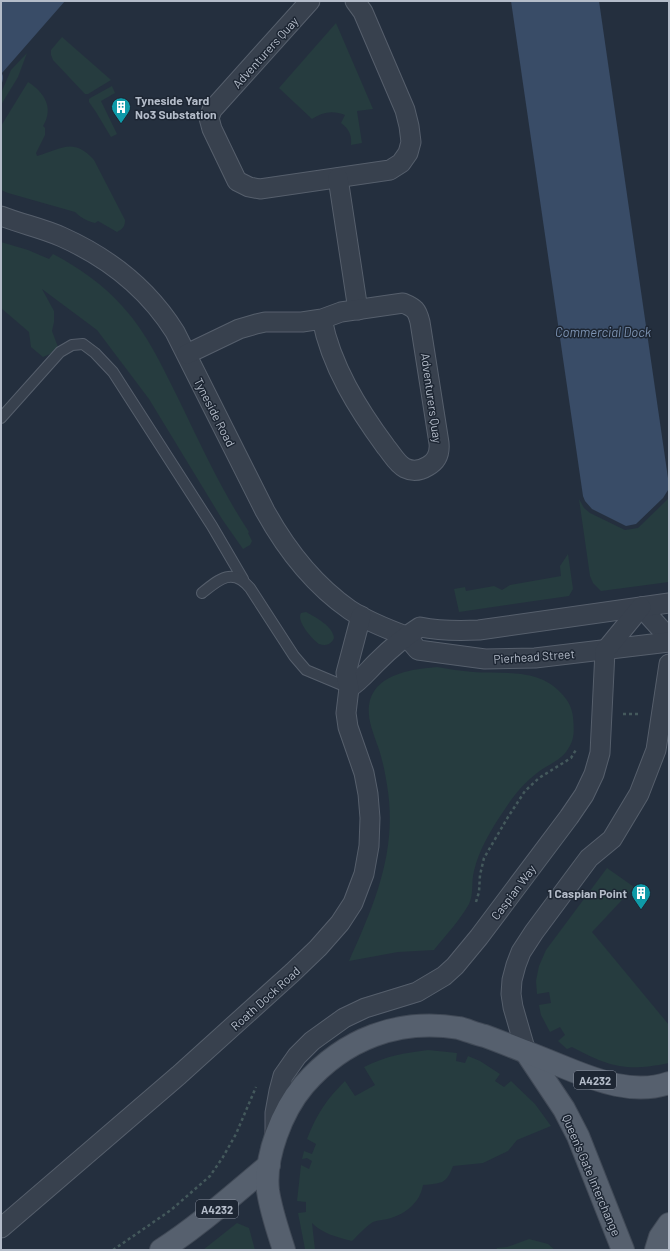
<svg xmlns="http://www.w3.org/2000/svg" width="670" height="1251" font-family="Barlow,sans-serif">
<rect width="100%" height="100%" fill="#242f3e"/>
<g fill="#263c3f">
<path d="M336,23L373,109L357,111L362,143L351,145C352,135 349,129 341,123L345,115C333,110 322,112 312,119L279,88Z"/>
<path d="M62,37L111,80L88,94H85L53,60L51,55V50Z"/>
<path d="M27,53L18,77L1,105V93L11,70Z"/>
<path d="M28,82C45,93 54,108 43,126L45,128V135L36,153L37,156C62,149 73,137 94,160L125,220C125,226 123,229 117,232L98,221L95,223C87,221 81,218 75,212L8,193L1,190V126Z"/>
<path d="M112,86L115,93L101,101L117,134L111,137L96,112L89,102V99L92,97Z"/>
<path d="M1,242L28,250L49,259L53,254C78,267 104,285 123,307C147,333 162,366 178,398C200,443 221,490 249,532L248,533L252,541L250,545L243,549L222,519L149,399L97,330L42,289L54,311V322L52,331L58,347L50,354L43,357L31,347L29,332L1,308Z"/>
<path d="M669,498V582L601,591L593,583L590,576L579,499L584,508L590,513L625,530L638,528Z"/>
<path d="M568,554L573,589L569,596L459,612L454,589L465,587L466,591L494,586L502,590L510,585L561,576L560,566Z"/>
<path d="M306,612C315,617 333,626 334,638C331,645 326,646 319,644C312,639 296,621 301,613Z"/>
<path d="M437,667C449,669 461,671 473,672C503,674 539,668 561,693C568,700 572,708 573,717C574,729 575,739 568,749C562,760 547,765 537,773C524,783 514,795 505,809C492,828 479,849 474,871C471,882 474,894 469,904C460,920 446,935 434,950L398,952L349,961C375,903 398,850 387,785C385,772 382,757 377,744C372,729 366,716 370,700C378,673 414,669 437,667Z"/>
<path d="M607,868L634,887L592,932L669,1025V1063C626,1072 610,1067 572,1047L567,1049L558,1041L565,1035L560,1027L550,1032L541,1015L539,1005L551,1003L549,992L537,994L536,981L539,966L546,950Z"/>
<path d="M428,1050L457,1053L456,1061L465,1063L468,1056L480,1061L500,1074L495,1081L504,1087L511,1081L535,1104L551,1126L517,1140L508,1151L483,1163L453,1166C446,1185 441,1183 423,1185C420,1202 407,1213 391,1218C385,1220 378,1220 373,1222C365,1227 358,1235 352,1241C339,1238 321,1233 312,1223L315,1250L305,1249L298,1213L306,1212V1202L297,1201L301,1165L309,1169L312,1161L307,1158L302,1159L304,1151L312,1154L316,1144L307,1139C317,1114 326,1100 345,1081L355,1096L375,1085L364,1067C386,1056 404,1053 428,1050Z"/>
<path d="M237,1223L249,1228L255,1250H203Z"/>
<path d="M529,1239L548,1244L555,1250H496L497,1248L507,1247Z"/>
</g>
<g fill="#394c67">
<path d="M1,1H65L2,73C4,77 3,81 1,85Z"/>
<path d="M511,1H599L669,485L668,490L663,498L636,524L626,526L592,509L585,501L583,496Z"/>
</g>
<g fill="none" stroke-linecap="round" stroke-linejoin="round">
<defs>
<g id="lane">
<path d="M1,418L60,352L72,345L83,344L95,353L113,372L212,526L243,579"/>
<path d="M202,593C219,579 233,567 250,588L294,656L306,670L349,688"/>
</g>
<g id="street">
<path d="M310,1L212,110L209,118L212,129L237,181L249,187L260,189L390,170L401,163L408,153L411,142L409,126L405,110L363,12L355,1"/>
<path d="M338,178L358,310"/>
<path d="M1,216C21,224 42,228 62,237C109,258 148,289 175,332L265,511C286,549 314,585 350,610C367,621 387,629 406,636"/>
<path d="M187,354L239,329L256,324L265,322H302L322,319L341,312L403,303C415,308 417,310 420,322L439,443C440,453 437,461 428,466C420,471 413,472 405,468C397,464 392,454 386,447C358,409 331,366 322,319"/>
<path d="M641,607L669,638"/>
<path d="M406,636L418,650L485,659L535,658L669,642"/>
<path d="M349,688C361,680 366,673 376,663C390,649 404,637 420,627C440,631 459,631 479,630L669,603"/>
<path d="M526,1052L513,1007L511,994L512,980L516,965L521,952L534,932L589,858L612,839L639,794L656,750L669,664"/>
<path d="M275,1133V1113L279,1091L283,1076L297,1056L312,1041L344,1018L365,1008L417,992L444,976L455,966L479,937L569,817L584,795L594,774L600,753L605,651L641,607"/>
<path d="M1,1228L179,1075L293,972L318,948L340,923L353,903L364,874L369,846L370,818L368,794L364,773L348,727L346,713L349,688L346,673L361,616"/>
</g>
<g id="primary">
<path d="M526,1052L564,1109L578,1136L623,1250"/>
<path d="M161,1250C200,1225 234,1194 269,1165"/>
<path d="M284,1250C278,1231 271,1211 268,1191C264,1157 282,1111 304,1085C344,1039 398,1018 459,1028C467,1030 476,1034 485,1036C512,1046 539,1057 566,1068C598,1081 634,1095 669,1083"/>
<path d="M656,1250L660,1237L669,1224"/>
</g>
</defs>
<use href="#lane" stroke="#565f6c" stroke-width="12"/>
<use href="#street" stroke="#565f6c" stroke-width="21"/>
<use href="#primary" stroke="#414a57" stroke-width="24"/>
<g stroke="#44595c" stroke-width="2.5" stroke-dasharray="3 3" stroke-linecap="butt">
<path d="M623,714H639V715"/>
<path d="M476,902L479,892L480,875L484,858L508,817L525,791L539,778L571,758L577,748"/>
<path d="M113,1250L171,1210L210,1176L223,1157L236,1134L256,1087"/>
</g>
<use href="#lane" stroke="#38414e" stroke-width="10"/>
<use href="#street" stroke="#38414e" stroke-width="19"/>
<use href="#primary" stroke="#56606e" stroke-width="22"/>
</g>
<defs>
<symbol id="building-pin" viewBox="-11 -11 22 30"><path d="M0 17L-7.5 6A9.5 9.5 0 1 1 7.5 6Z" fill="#0f9aa8" stroke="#1d2633"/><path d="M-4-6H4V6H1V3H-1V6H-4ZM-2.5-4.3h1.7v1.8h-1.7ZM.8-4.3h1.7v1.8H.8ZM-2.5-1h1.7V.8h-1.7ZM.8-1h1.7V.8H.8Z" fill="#fff"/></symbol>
</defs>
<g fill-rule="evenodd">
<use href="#building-pin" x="110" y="96" width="22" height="30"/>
<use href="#building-pin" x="630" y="882" width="22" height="30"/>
</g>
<g text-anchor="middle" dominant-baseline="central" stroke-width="3" stroke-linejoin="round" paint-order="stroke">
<g fill="#1d2633" stroke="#878f9c" stroke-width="1">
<rect x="574" y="1071" width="42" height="18" rx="3"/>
<rect x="196" y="1200" width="42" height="18" rx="3"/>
</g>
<g font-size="11" font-weight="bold" fill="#b4bcc9">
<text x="595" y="1080">A4232</text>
<text x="217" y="1209">A4232</text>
</g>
<g font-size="12" fill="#b4bcc9" stroke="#1d2633">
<text transform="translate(265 52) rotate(-48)">Adventurers Quay</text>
<text transform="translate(432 398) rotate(82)">Adventurers Quay</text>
<text transform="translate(215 412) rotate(63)">Tyneside Road</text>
<text transform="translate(534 656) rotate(-4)">Pierhead Street</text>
<text transform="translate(513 892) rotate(-53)">Caspian Way</text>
<text transform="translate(265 998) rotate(-42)">Roath Dock Road</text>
<text transform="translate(592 1175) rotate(67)">Queen's Gate Interchange</text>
</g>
<g font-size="12" font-weight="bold" fill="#b4bcc9" stroke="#1d2633" text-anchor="start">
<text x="135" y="100">Tyneside Yard<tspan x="135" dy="14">No3 Substation</tspan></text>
<text x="627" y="893" text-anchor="end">1 Caspian Point</text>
</g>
<g font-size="13" font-style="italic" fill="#7c92b1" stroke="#1d2633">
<text x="603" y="332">Commercial Dock</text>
</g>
</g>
<rect width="670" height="1251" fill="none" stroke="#b4bcc9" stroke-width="4"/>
</svg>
